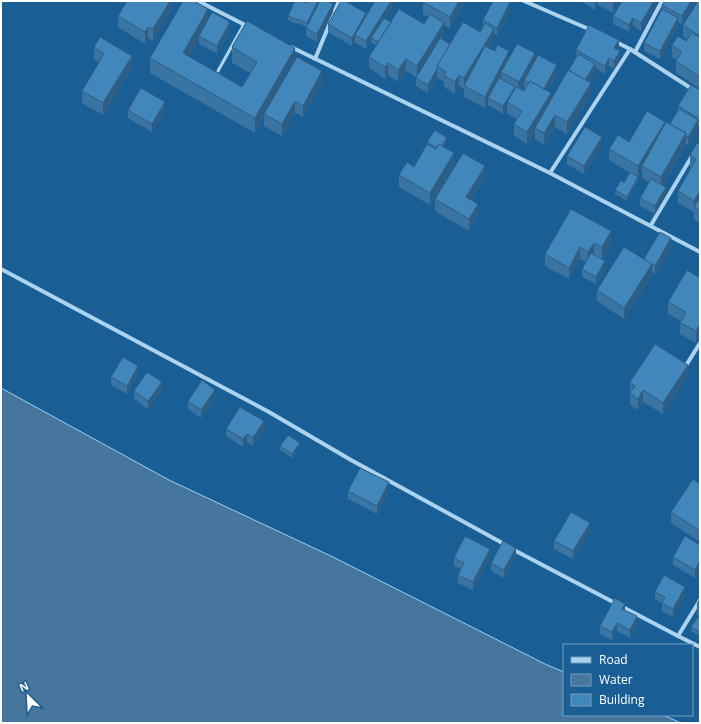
<svg xmlns="http://www.w3.org/2000/svg" width="701" height="724" font-family="'Open Sans',sans-serif">
<rect width="100%" height="100%" fill="#195e95"/>
<path fill="#46769d" stroke="#9ecff2" d="M1,388L169,480L333,557L545,664L564,672V715H663L681,723H1Z"/>
<g fill="none" stroke-linecap="round" stroke-linejoin="round">
<path stroke="#abd3f0" stroke-width="3" d="M218,71L244,24"/>
<g stroke="#abd3f0" stroke-width="4">
<path d="M198,1L249,27"/>
<path d="M524,1L591,30"/>
<path d="M614,41L630,49L700,94"/>
<path d="M291,47L550,173L700,252"/>
<path d="M635,52L662,1"/>
<path d="M315,59L339,1"/>
<path d="M550,173L630,49"/>
<path d="M651,225L692,156"/>
<path d="M1,269L269,412L351,460L506,545"/>
<path d="M685,367L700,343"/>
<path d="M512,549L678,636L700,600"/>
<path d="M678,636L700,647"/>
</g>
</g>
<g fill="#3974a2">
<path d="M173,1V7L153,41L148,38L145,44L118,27V16Z"/>
<path d="M293,1H302L306,3L319,1V3L333,12L317,42L306,36V27L298,23L297,24L288,20V16L294,2Z"/>
<path d="M393,1V6L385,18L391,22L424,24L428,17L423,14V2L424,1H466L450,29L444,25V34L442,39L450,44L480,32L483,27V20L510,10L497,36L494,34V40L489,48L509,58L517,44L519,89L524,91L525,89H524V81L557,73L547,91L551,100L576,58V50L619,48L618,50L620,59L614,69L609,66L605,74L595,68V72L589,82L591,95L567,134L555,127L544,145L535,139V132L527,144L514,136V124L517,119L507,114V107L503,114L488,105V104L485,108L464,97V89L459,86L455,94L444,87V82L437,78V77L428,93L416,86V77L406,71L398,82L388,75L385,79L369,68V57L376,45L371,42V41L366,49L355,43V41L352,46L328,32V24L366,15Z"/>
<path d="M584,1H619L613,13L598,5L595,10L584,3Z"/>
<path d="M656,1V4L641,31L633,26L629,32L613,24V16Z"/>
<path d="M665,1H695L682,24L678,22V26L660,59L644,51V43L662,10V5Z"/>
<path d="M700,1V89L676,73V61L677,60L672,57V45L686,41L687,40L683,36V25Z"/>
<path d="M208,19L230,30L217,54L199,44V40L189,57L242,87L250,73L232,63V47L295,61L322,83L303,117L295,113L282,136L264,126V116L255,133L150,73V58Z"/>
<path d="M94,47L132,68L103,115L82,103V91L99,63L94,59Z"/>
<path d="M700,90V127L698,125V128L688,145L686,144L663,185L666,195L655,214L640,206V198L649,182L642,178V172L638,177V181L627,201L615,194V190L624,183L630,173L609,160V149L629,142L665,124H670L678,110V106Z"/>
<path d="M128,110H165L152,132L128,118Z"/>
<path d="M427,142H447L444,147L454,165L430,205L399,187V175L414,167L427,144Z"/>
<path d="M700,144V223L694,219V212L678,203V191L691,168L690,167V155Z"/>
<path d="M602,145L584,174L567,164V156Z"/>
<path d="M485,177L471,200L478,215L469,231L435,211V199Z"/>
<path d="M571,209L611,243L602,259L605,269L596,284L582,277V269L586,262L580,259L569,279L545,266V254Z"/>
<path d="M671,246L655,274L652,272V276L624,319L597,301V290L644,259Z"/>
<path d="M700,278V335L696,343L680,334V323L681,321L668,314V302Z"/>
<path d="M138,374L127,394L111,385V377Z"/>
<path d="M688,376L663,414L643,402L638,410L630,405V382Z"/>
<path d="M162,390L148,409L134,399V391Z"/>
<path d="M215,398L201,418L188,409V401Z"/>
<path d="M226,429H264L253,446L247,442L243,447L226,436Z"/>
<path d="M280,446L300,447L292,458L280,450Z"/>
<path d="M700,484V542L671,523V512Z"/>
<path d="M389,490L377,514L348,499V491Z"/>
<path d="M590,530L573,559L554,549V541Z"/>
<path d="M700,545V569L695,578L673,565V557Z"/>
<path d="M516,556L504,578L491,571V563Z"/>
<path d="M490,557L473,590L458,583V575L461,569L454,566V558Z"/>
<path d="M655,592L685,595L673,617L662,611V603L655,599Z"/>
<path d="M700,599V617L697,615V604Z"/>
<path d="M625,610L637,624L630,638L617,631L612,640L600,634V626Z"/>
<path d="M700,618V636L691,631V627Z"/>
</g>
<g fill="#2e5e84">
<path d="M170,1H173V7L153,41V29Z"/>
<path d="M318,1H319V3L307,27V23Z"/>
<path d="M391,1H393V6L373,39L371,38V41L366,49V41Z"/>
<path d="M459,1H466L450,29V17Z"/>
<path d="M595,1H598V5L595,10Z"/>
<path d="M613,1H619L613,13Z"/>
<path d="M654,1H656V4L641,31V23Z"/>
<path d="M691,1H695L682,24V16Z"/>
<path d="M510,2V10L497,36V28Z"/>
<path d="M333,4V12L317,42V34Z"/>
<path d="M208,9V24L199,36V40L183,68V53Z"/>
<path d="M366,13V21L355,35V41L352,46V38Z"/>
<path d="M633,18V26L629,32V25Z"/>
<path d="M678,18V26L660,59V51Z"/>
<path d="M230,22V30L217,54V46Z"/>
<path d="M444,23V34L417,78V66Z"/>
<path d="M148,27V38L145,44V32Z"/>
<path d="M494,29V40L466,87L464,86V78Z"/>
<path d="M619,40V48L614,56V48Z"/>
<path d="M295,48V63L264,114V116L255,133V118Z"/>
<path d="M509,51V63L501,72V79L488,98V104L485,108V97Z"/>
<path d="M620,51V59L614,69V61Z"/>
<path d="M535,53V61L519,90V82Z"/>
<path d="M132,56V68L103,115V103Z"/>
<path d="M609,58V66L605,74V66Z"/>
<path d="M406,59V71L398,82V70Z"/>
<path d="M388,63V75L385,79V67Z"/>
<path d="M595,64V72L584,90V82Z"/>
<path d="M557,65V73L543,98V91Z"/>
<path d="M437,69V77L428,93V85Z"/>
<path d="M322,71V83L303,117V106Z"/>
<path d="M459,75V86L455,94V82Z"/>
<path d="M591,83V95L567,134V122Z"/>
<path d="M515,87V95L507,102V107L503,114V106Z"/>
<path d="M551,93V105L535,128V132L527,144V132Z"/>
<path d="M295,101V113L282,136V124Z"/>
<path d="M165,102V110L152,132V124Z"/>
<path d="M555,115V127L544,145V133Z"/>
<path d="M698,120V128L688,145V137Z"/>
<path d="M665,122V133L642,166V172L638,178V166Z"/>
<path d="M686,133V145L661,189V177Z"/>
<path d="M602,137V145L584,174V166Z"/>
<path d="M447,138V142L439,154V150Z"/>
<path d="M454,153V165L430,205V193Z"/>
<path d="M485,166V177L466,208V197Z"/>
<path d="M638,177V181L627,201V197Z"/>
<path d="M666,187V195L655,214V206Z"/>
<path d="M700,191V203L694,208V201Z"/>
<path d="M478,204V215L469,231V219Z"/>
<path d="M611,231V243L602,259V247Z"/>
<path d="M671,238V246L655,274V266Z"/>
<path d="M594,243V254L588,263V252Z"/>
<path d="M580,247V259L569,279V268Z"/>
<path d="M605,261V269L596,284V277Z"/>
<path d="M652,264V276L624,319V308Z"/>
<path d="M700,324V335L696,343V331Z"/>
<path d="M688,365V376L663,414V403Z"/>
<path d="M138,366V374L127,394V386Z"/>
<path d="M162,382V390L148,409V401Z"/>
<path d="M215,390V398L201,418V410Z"/>
<path d="M643,390V402L638,410V399Z"/>
<path d="M264,421V429L253,446V438Z"/>
<path d="M247,434V442L243,447V439Z"/>
<path d="M300,443V447L292,458V454Z"/>
<path d="M389,482V490L377,514V506Z"/>
<path d="M590,523V530L573,559V551Z"/>
<path d="M516,548V556L504,578V570Z"/>
<path d="M490,549V557L473,590V582Z"/>
<path d="M700,561V569L695,578V570Z"/>
<path d="M685,587V595L673,617V609Z"/>
<path d="M625,604V612L622,609Z"/>
<path d="M637,616V624L630,638V630Z"/>
<path d="M617,623V631L612,640V632Z"/>
</g>
<g fill="#4287bc" stroke="#2e5e84">
<path d="M127,1H170L153,29L148,27L145,32L118,16Z"/>
<path d="M183,1H194L208,9L183,53L242,87L257,62L232,47L247,21L295,48L255,118L150,58Z"/>
<path d="M295,1H302L306,3L307,1H318L307,23L298,19L297,20L288,16Z"/>
<path d="M320,1H328L333,4L317,34L306,28Z"/>
<path d="M341,1H345L366,13L352,38L328,24Z"/>
<path d="M375,1H391L366,41L355,35Z"/>
<path d="M424,1H459L450,17L423,2Z"/>
<path d="M493,1H508L510,2L497,28L483,20Z"/>
<path d="M622,1H654L641,23L633,18L629,25L613,16Z"/>
<path d="M665,1H691L682,16L662,5Z"/>
<path d="M698,1H700V36L683,25Z"/>
<path d="M399,9L424,24L430,14L444,23L417,66L406,59L398,70L388,63L385,67L369,57Z"/>
<path d="M662,9L678,18L660,51L644,43Z"/>
<path d="M212,12L230,22L217,46L199,36Z"/>
<path d="M384,18L391,22L378,42L371,38Z"/>
<path d="M463,22L480,32L485,23L494,29L464,78L459,75L455,82L444,76L446,72L437,66Z"/>
<path d="M589,25L619,40L614,48L620,51L614,61L609,58L605,66L576,50Z"/>
<path d="M692,33L700,38V77L676,61L682,52L672,45L678,36L686,41Z"/>
<path d="M100,37L132,56L103,103L82,91L104,54L94,47Z"/>
<path d="M440,38L450,44L437,66V69L428,85L416,78Z"/>
<path d="M517,44L535,53L519,82L501,72Z"/>
<path d="M497,45L509,51L485,97L464,86L485,46L495,51Z"/>
<path d="M578,54L595,64L585,80L569,70Z"/>
<path d="M538,55L557,65L544,89L530,81L529,83L524,81Z"/>
<path d="M297,57L322,71L303,106L295,101L282,124L264,114Z"/>
<path d="M568,70L591,83L567,122L555,115L544,133L535,128Z"/>
<path d="M499,78L515,87L503,106L488,98Z"/>
<path d="M530,81L551,93L527,132L514,124L522,111L507,102L516,87L524,91Z"/>
<path d="M691,85L700,90V119L678,106Z"/>
<path d="M141,88L165,102L152,124L128,110Z"/>
<path d="M679,109L698,120L688,137L686,136V133L670,124Z"/>
<path d="M647,111L665,122L638,166L609,149L618,135L629,142Z"/>
<path d="M666,122L686,133L661,177L642,166Z"/>
<path d="M585,127L602,137L584,166L567,156Z"/>
<path d="M435,130L447,138L442,146L439,144L436,148L427,142Z"/>
<path d="M697,143L700,144V191L694,201L678,191L696,159L690,155Z"/>
<path d="M427,144L436,149L439,144L454,153L430,193L399,175L407,162L414,167Z"/>
<path d="M463,153L485,166L466,197L478,204L469,219L435,199Z"/>
<path d="M630,172L638,177L627,197L615,190L621,180L624,183Z"/>
<path d="M651,179L666,187L655,206L640,198Z"/>
<path d="M700,197V211L694,207Z"/>
<path d="M571,209L611,231L602,247L594,243L588,252L580,247L569,268L545,254Z"/>
<path d="M660,232L671,238L655,266L644,259Z"/>
<path d="M624,247L652,264L624,308L597,290Z"/>
<path d="M591,253L605,261L596,277L582,269Z"/>
<path d="M687,270L700,278V324L696,331L680,323L686,312L668,302Z"/>
<path d="M655,344L688,365L663,403L643,390L638,399L630,393L635,386L630,382Z"/>
<path d="M123,357L138,366L127,386L111,377Z"/>
<path d="M147,372L162,382L148,401L134,391Z"/>
<path d="M202,380L215,390L201,410L188,401Z"/>
<path d="M240,407L264,421L253,438L247,434L243,439L226,429Z"/>
<path d="M288,435L300,443L292,454L280,446Z"/>
<path d="M360,468L389,482L377,506L348,491Z"/>
<path d="M693,479L700,484V531L671,512Z"/>
<path d="M571,512L590,523L573,551L554,541Z"/>
<path d="M465,536L490,549L473,582L458,575L464,563L454,558Z"/>
<path d="M685,536L700,545V561L695,570L673,557Z"/>
<path d="M503,541L516,548L504,570L491,563Z"/>
<path d="M664,575L685,587L673,609L662,603L665,597L655,592Z"/>
<path d="M615,598L625,604L622,609L637,616L630,630L617,623L612,632L600,626Z"/>
<path d="M700,599V606L697,604Z"/>
<path d="M698,617L700,618V632L691,627Z"/>
</g>
<rect width="701" height="724" fill="none" stroke="#ffffff" stroke-width="4"/>
<rect x="563" y="644" width="130" height="72" fill="#195e95" stroke="#759ebf"/>
<rect x="571" y="657" width="20" height="6" fill="#abd3f0" stroke="#759ebf"/>
<text x="599" y="664" font-size="12" fill="#ffffff">Road</text>
<rect x="571" y="674" width="20" height="12" fill="#46769d" stroke="#759ebf"/>
<text x="599" y="684" font-size="12" fill="#ffffff">Water</text>
<rect x="571" y="694" width="20" height="12" fill="#4287bc" stroke="#759ebf"/>
<text x="599" y="704" font-size="12" fill="#ffffff">Building</text>
<g transform="translate(28 696) rotate(336)" stroke="#195e95" stroke-width="3" paint-order="stroke">
<path d="M0-3L7 15L0 10L-7 15Z" fill="#ffffff"/>
<text y="-6" font-size="11" font-weight="bold" text-anchor="middle" fill="#ffffff">N</text>
</g>
</svg>
